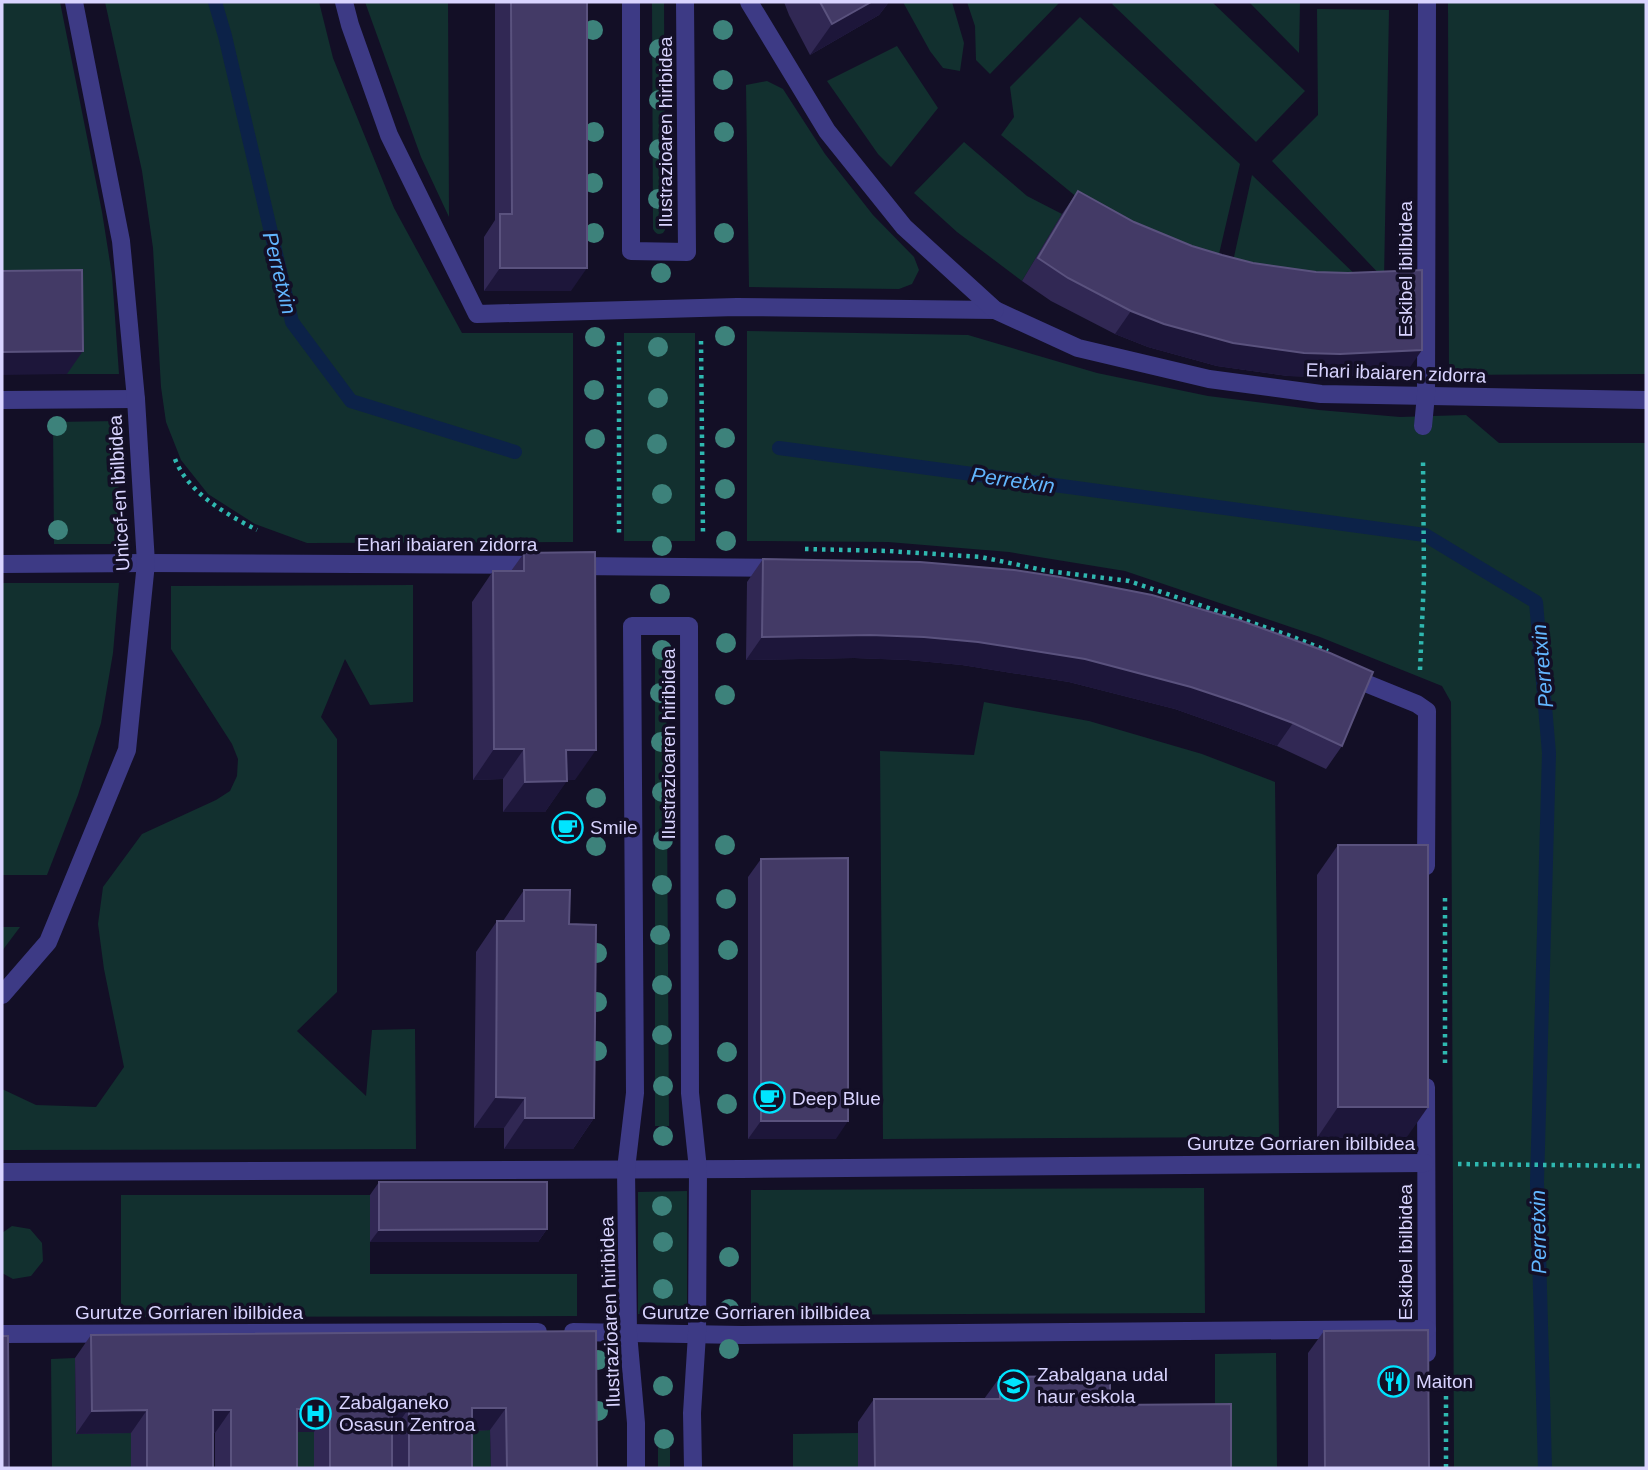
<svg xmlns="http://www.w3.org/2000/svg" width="1648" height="1470" font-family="Arial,sans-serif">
<rect width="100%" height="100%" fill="#130f26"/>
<g fill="#12302f">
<path d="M2,2H60L102,212L112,275L119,374H67L66,293H2Z"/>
<path d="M105,2H319L333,58L394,208L462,333H573V542L307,543L255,524L208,494L181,460L166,422L161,387L153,248L142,171Z"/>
<path d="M365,2H448L449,217L421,157Z"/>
<path d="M652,2H664L665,230L663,233C658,235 656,234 653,229Z"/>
<path d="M903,2H952L964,43L960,71L943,68L930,51Z"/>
<path d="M967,2H1060L990,74L976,60L975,26Z"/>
<path d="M1114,2H1212L1305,91L1256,142L1112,4Z"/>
<path d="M1249,2H1300L1299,53Z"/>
<path d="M1448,2H1646V374L1449,375Z"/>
<path d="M1317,9L1389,10L1384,279L1272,161L1318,115Z"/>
<path d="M1080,17L1240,164L1216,267L1084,203L1001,135L1014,117L1010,87Z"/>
<path d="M897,46L938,108L891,167L878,154L827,81Z"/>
<path d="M767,81L783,89L825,154L873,215L914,257L919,270L912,284L899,289L749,287L746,85Z"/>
<path d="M964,142L1027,196L1062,214L1022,281L957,232L914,193Z"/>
<path d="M1252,175L1364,283L1232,266Z"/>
<path d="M747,331L968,335L1097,373L1208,396L1319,410L1400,417L1466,415L1499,443H1646V1468H1454L1451,702L1442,686L1320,637L1125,571L1009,552L888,542L747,541Z"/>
<rect x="624" y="333" width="71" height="208"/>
<path d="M118,421L119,544H54L53,422Z"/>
<path d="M2,583H119L113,653L101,723L78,795L47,875H2Z"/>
<path d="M413,585V702L370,705L345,659L321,717L337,739V992L297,1031L366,1096L372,1030L415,1029L416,1149L2,1150V1089L36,1105L96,1107L124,1067L104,969L98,924L103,887L142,834L216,800L230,791L237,776L238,759L232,744L171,649V586Z"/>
<path d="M660,641L665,644L666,648L669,1126H655V644Z"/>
<path d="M984,702L1089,721L1202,754L1275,782L1279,1137L883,1139L880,751L974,755Z"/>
<path d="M2,927H20L2,951Z"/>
<path d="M1204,1188L1205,1313L751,1315V1190Z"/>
<path d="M687,1191V1314H638V1192Z"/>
<path d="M121,1195H370V1274H577V1316L121,1317Z"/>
<path d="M12,1226L30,1229L42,1243L43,1261L31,1276L13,1279L2,1273V1233Z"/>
<path d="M1276,1353L1277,1468H1215V1354Z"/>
<path d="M75,1358L76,1433H131V1468H52L51,1359Z"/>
<path d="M490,1430L491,1468H456V1431Z"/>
<rect x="281" y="1432" width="33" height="36"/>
<path d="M858,1433V1468H793V1434Z"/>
<path d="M663,1435L670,1440V1468H658V1441L659,1436Z"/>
</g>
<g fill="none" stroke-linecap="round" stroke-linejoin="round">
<g stroke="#0c2248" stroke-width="14">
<path d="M215,2L225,36L292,322L351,401L515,452"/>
<path d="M779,448L1425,535L1536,602L1549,753L1537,1182L1545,1468"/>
</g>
<g stroke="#2fb8b0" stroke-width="4.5" stroke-dasharray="3.5 5" stroke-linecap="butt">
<path d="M701,341L703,535"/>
<path d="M619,342V536"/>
<path d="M175,459C188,493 226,514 257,530"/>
<path d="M805,549L888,551L981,557L1048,571L1129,581L1288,635L1328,651"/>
<path d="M1420,670L1424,578L1423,459"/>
<path d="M1445,1063V893"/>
<path d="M1458,1164L1646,1166"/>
<path d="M1446,1379V1468"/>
</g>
<g stroke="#3d3a85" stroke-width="18">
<path d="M344,2L350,25L389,135L477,314L737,307L995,310L1078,348L1209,379L1321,394L1646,400"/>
<path d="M749,2L827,131L904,227L995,310"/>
<path d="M2,400L136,399"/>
<path d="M1423,426L1426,395L1427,2"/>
<path d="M2,564L146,563L539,565"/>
<path d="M574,566L780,568"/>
<path d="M1348,676L1417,704L1427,711L1426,866"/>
<path d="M2,995L48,942L127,750L146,563L136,399L121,241L74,2"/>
<path d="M1426,1087L1427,1353"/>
<path d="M2,1172L742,1169L1425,1163"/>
<path d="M573,1332L742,1335L1427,1329"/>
<path d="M2,1334L538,1332"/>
</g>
<g stroke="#3d3a85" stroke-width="18">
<path d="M631,2V251L687,252L685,2"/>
<path d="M636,1468V1423L628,1333L626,1169L635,1093L632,626H689L690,1093L698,1169L697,1334L692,1413L693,1468"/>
</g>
</g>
<g fill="#3d827b">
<circle cx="593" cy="30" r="10"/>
<circle cx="723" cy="30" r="10"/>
<circle cx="659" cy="49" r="10"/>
<circle cx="723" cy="80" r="10"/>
<circle cx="659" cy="100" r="10"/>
<circle cx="594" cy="132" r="10"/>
<circle cx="724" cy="132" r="10"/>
<circle cx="659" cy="149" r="10"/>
<circle cx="593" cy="183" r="10"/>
<circle cx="658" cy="199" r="10"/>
<circle cx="594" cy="233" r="10"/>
<circle cx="724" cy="233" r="10"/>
<circle cx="661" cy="273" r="10"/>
<circle cx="725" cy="336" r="10"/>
<circle cx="595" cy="337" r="10"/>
<circle cx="658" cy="347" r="10"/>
<circle cx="594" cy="390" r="10"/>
<circle cx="658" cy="398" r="10"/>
<circle cx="57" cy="426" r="10"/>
<circle cx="725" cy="438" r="10"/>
<circle cx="595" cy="439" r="10"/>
<circle cx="657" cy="444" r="10"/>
<circle cx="725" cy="489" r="10"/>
<circle cx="662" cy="494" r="10"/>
<circle cx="58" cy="530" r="10"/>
<circle cx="726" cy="541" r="10"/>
<circle cx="662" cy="546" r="10"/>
<circle cx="660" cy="594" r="10"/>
<circle cx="726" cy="643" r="10"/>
<circle cx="662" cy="650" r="10"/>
<circle cx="660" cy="693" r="10"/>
<circle cx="725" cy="695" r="10"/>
<circle cx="661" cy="742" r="10"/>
<circle cx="662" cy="792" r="10"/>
<circle cx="596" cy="798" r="10"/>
<circle cx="663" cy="840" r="10"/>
<circle cx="725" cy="845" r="10"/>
<circle cx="596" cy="846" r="10"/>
<circle cx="662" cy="885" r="10"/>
<circle cx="726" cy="899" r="10"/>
<circle cx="660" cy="935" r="10"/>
<circle cx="728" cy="950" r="10"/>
<circle cx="597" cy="953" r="10"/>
<circle cx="662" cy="985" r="10"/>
<circle cx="597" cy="1002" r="10"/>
<circle cx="662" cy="1035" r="10"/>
<circle cx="597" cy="1051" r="10"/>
<circle cx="727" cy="1052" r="10"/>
<circle cx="663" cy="1086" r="10"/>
<circle cx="727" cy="1104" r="10"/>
<circle cx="663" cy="1136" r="10"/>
<circle cx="662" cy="1206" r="10"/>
<circle cx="663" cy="1242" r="10"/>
<circle cx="729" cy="1257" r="10"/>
<circle cx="663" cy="1289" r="10"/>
<circle cx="729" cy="1309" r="10"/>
<circle cx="729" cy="1349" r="10"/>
<circle cx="598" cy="1360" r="10"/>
<circle cx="663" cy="1386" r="10"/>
<circle cx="598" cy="1411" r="10"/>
<circle cx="664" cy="1439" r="10"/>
</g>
<g fill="#312854">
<path d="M495,2H587L571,291H484V237L495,220Z"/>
<path d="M784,2H889L879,15L810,55L789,15Z"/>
<path d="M1078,191L1134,222L1192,246L1406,373L1324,377L1288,376L1217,366L1148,347L1115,334L1051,301L1022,281L1062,214Z"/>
<path d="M524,553L575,780H567L545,812H503V779L473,780L472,602L493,571H511Z"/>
<path d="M763,559L1014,570L1342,746L1326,769L1277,746L1226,727L1175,709L1069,682L962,665L908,660L854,658L746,660L747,582Z"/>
<path d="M1338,845L1407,1137L1317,1138V875Z"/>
<path d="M761,859L836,1139H748V877Z"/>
<path d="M524,890L569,924L594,1118L573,1149H504V1128H474L476,952L497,921H503Z"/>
<path d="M379,1182L547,1229L538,1242H370V1195Z"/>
<path d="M596,1331L597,1468H491L490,1430L472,1431V1468H393V1431L392,1468H314V1432H297V1468H215V1433H213V1468H131V1433L76,1434L75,1358L91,1335Z"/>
<path d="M1324,1331L1429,1468H1308V1353Z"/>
<path d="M1000,1377L1231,1468H858V1422L874,1399H984Z"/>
</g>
<g fill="#1d163a">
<path d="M871,2H889L879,15L810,55L832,24Z"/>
<path d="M500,268H587L571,291H484Z"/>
<path d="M1131,311L1422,350L1406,373L1324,377L1288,376L1217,366L1148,347L1115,334Z"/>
<path d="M83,351L67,374L2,375V352Z"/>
<path d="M870,635L924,637L978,642L1085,659L1191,687L1242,704L1293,723L1277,746L1226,727L1175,709L1069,682L962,665L908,660L854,658L746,660L762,637Z"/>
<path d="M494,749H524L503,779L473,780Z"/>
<path d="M566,750H596L575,780L545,781Z"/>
<path d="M567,781L545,812H503L525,782Z"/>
<path d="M496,1097L525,1098L504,1128H474Z"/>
<path d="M1338,1107H1428L1407,1137L1317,1138Z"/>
<path d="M525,1118H594L573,1149H504Z"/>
<path d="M761,1121H848L836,1139H748Z"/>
<path d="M547,1229L538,1242H370L379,1230Z"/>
<path d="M392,1408H409L393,1431H376Z"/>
<path d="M472,1408H506L490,1430L456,1431Z"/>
<path d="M297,1409H330L314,1432H281Z"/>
<path d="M147,1410L131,1433L76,1434L92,1411Z"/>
<path d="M213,1410H231L215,1433H197Z"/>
</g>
<g fill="#433a66" stroke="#5a527e" stroke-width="2">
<path d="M511,2H587V268H500V214H512Z"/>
<path d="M820,2H871L832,24Z"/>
<path d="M1078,191L1134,222L1192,246L1222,255L1253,263L1316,272L1348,273L1422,270V350L1340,354L1304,353L1233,343L1164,324L1131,311L1068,278L1038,258Z"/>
<path d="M82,270L83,351L2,352V271Z"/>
<path d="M595,552L596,750H566L567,781L525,782L524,749H494L493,571H524V553Z"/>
<path d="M763,559L920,562L1014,570L1060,577L1152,595L1242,621L1330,653L1373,672L1342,746L1293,723L1242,704L1191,687L1085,659L978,642L924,637L870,635L762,637Z"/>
<rect x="1338" y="845" width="90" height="262"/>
<path d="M848,858V1121H761V859Z"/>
<path d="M524,890H570L569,924L596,925L594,1118H525V1098L496,1097L497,921H524Z"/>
<path d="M379,1182H547V1229L379,1230Z"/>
<path d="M1428,1330L1429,1468H1325L1324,1331Z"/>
<path d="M596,1331L597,1468H507L506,1408H472V1468H409V1408H392V1468H330V1409H297V1468H231V1410H213V1468H147V1410L92,1411L91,1335Z"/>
<path d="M2,1336H8L9,1468H2Z"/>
<path d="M1110,1376V1405L1231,1404V1468H875L874,1399H1000V1377Z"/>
</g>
<defs>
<symbol id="cafe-ring" viewBox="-11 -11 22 22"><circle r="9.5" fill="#130f26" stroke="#00e5ff" stroke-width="1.5"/><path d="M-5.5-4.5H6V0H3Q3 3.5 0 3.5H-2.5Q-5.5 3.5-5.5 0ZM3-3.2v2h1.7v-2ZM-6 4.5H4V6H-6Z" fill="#00e5ff"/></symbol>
<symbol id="restaurant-ring" viewBox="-11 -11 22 22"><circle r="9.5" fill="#130f26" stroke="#00e5ff" stroke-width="1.5"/><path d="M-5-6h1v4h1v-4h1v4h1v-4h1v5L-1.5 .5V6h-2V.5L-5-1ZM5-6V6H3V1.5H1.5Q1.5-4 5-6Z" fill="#00e5ff"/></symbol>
<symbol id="school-ring" viewBox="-11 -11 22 22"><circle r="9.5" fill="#130f26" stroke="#00e5ff" stroke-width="1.5"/><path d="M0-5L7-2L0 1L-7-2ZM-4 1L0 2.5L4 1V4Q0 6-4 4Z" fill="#00e5ff"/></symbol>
<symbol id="hospital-ring" viewBox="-11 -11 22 22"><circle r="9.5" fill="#130f26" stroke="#00e5ff" stroke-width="1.5"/><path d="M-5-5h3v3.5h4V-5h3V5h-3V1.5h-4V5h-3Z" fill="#00e5ff"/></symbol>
</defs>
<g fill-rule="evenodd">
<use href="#cafe-ring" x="550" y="810" width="35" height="35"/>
<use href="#cafe-ring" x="752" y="1080" width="35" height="35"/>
<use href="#restaurant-ring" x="1376" y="1364" width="35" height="35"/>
<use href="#school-ring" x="996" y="1368" width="35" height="35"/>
<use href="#hospital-ring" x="298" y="1396" width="35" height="35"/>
</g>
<g text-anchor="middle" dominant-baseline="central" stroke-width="7" stroke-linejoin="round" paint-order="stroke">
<g font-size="19" fill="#d9d4ff" stroke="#130f26">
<text transform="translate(665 132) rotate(-90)">Ilustrazioaren hiribidea</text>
<text transform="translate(1405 269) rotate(-90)">Eskibel ibilbidea</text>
<text transform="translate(1396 373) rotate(2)">Ehari ibaiaren zidorra</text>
<text transform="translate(119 493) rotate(-93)">Unicef-en ibilbidea</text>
<text x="447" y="544">Ehari ibaiaren zidorra</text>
<text transform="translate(668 744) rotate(-90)">Ilustrazioaren hiribidea</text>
<text x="1301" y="1143">Gurutze Gorriaren ibilbidea</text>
<text transform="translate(1405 1252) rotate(-90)">Eskibel ibilbidea</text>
<text x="189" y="1312">Gurutze Gorriaren ibilbidea</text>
<text transform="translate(610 1312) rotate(-92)">Ilustrazioaren hiribidea</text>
<text x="756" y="1312">Gurutze Gorriaren ibilbidea</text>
</g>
<g font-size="19" fill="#d9d4ff" stroke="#130f26" text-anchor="start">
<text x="590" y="827">Smile</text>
<text x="792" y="1098">Deep Blue</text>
<text x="1037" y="1374">Zabalgana udal<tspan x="1037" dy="22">haur eskola</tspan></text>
<text x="1416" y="1381">Maiton</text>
<text x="339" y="1402">Zabalganeko<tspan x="339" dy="22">Osasun Zentroa</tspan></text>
</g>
<g font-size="21" font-style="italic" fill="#62b6ff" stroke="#130f26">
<text transform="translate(280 273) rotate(76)">Perretxin</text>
<text transform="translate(1013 480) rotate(8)">Perretxin</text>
<text transform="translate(1542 666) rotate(-95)">Perretxin</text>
<text transform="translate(1538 1232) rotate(-91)">Perretxin</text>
</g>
</g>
<rect width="1648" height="1470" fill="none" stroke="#d9d4ff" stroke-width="7"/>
</svg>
